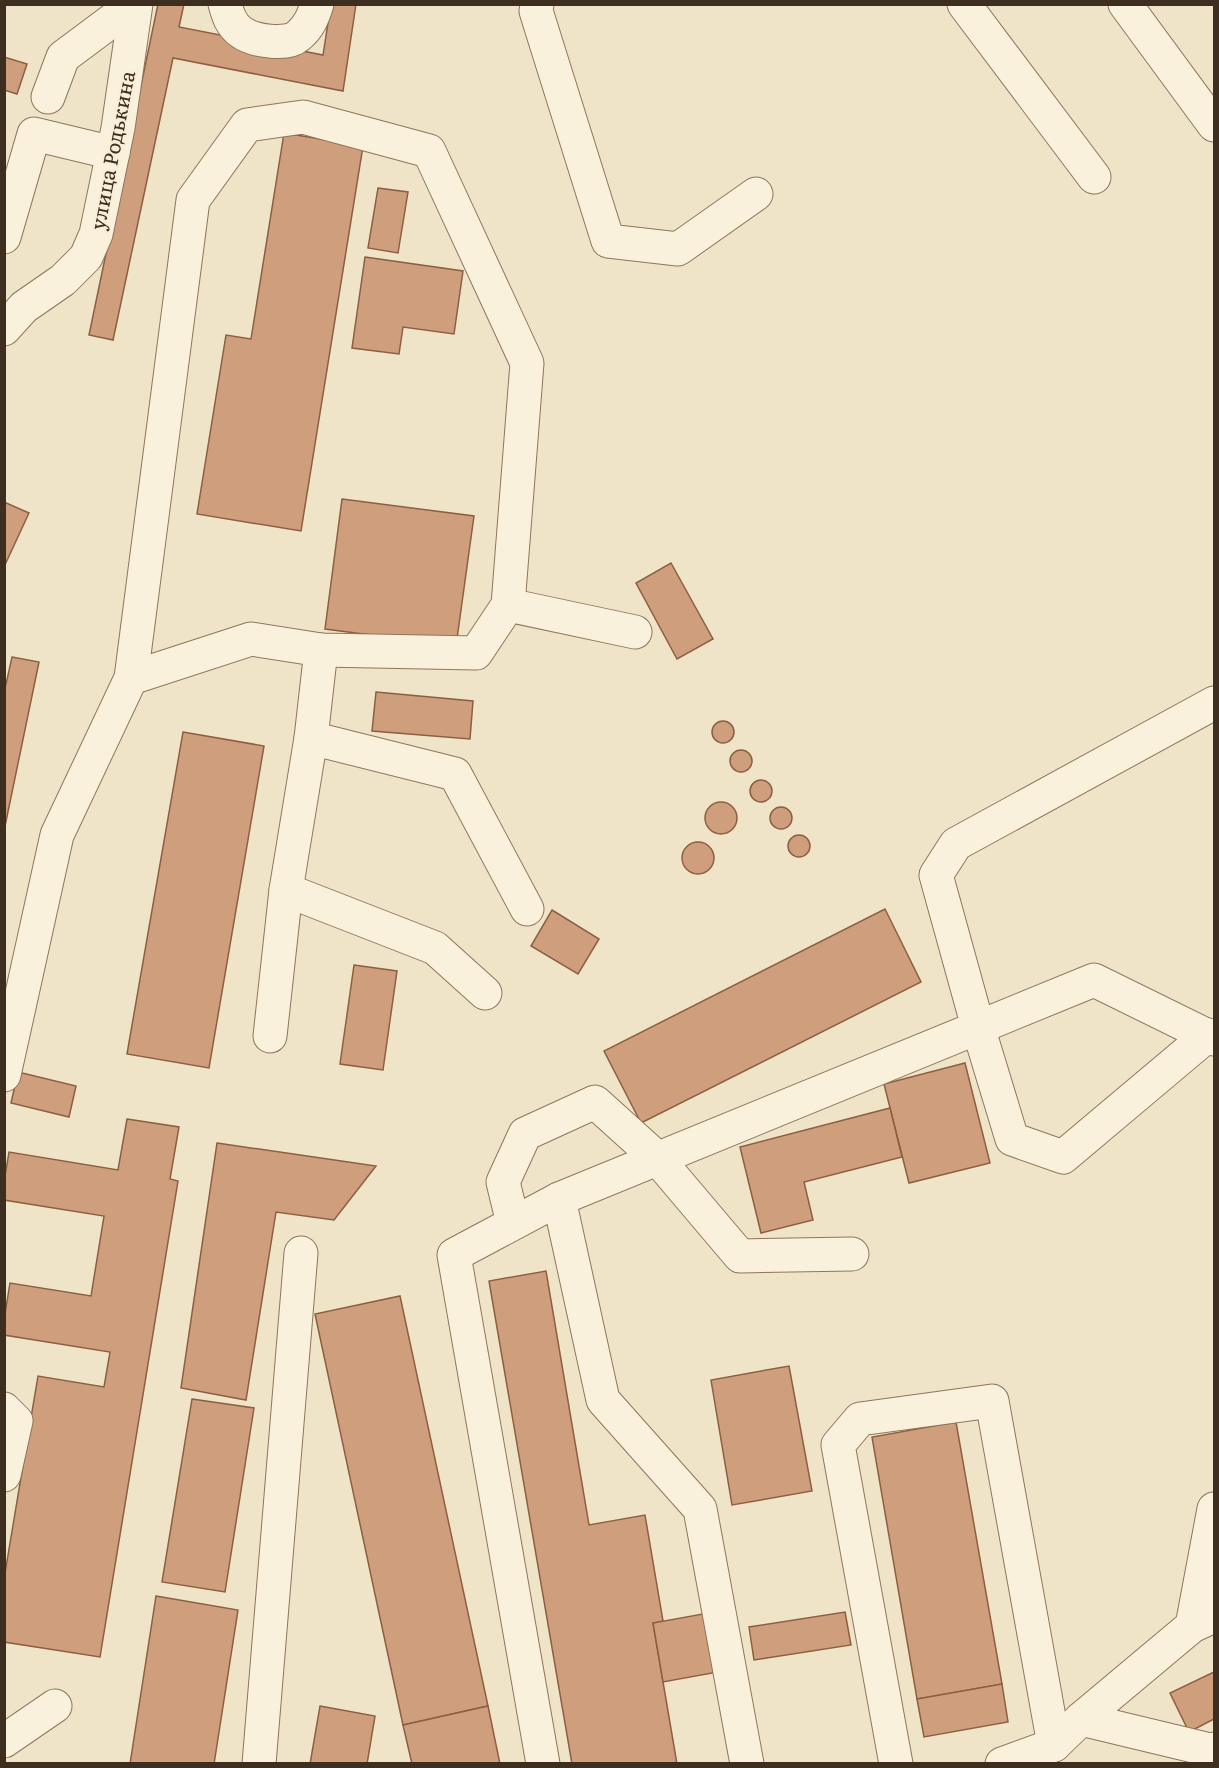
<svg xmlns="http://www.w3.org/2000/svg" width="1219" height="1768" font-family="Literata,serif">
<rect width="100%" height="100%" fill="#f0e4c8"/>
<g fill="#cf9f7d" stroke="#8d5f41" stroke-width="1.5">
<path d="M158,4H184L179,27L323,55L331,4H356L343,91L173,58L113,340L89,335Z"/>
<path d="M4,57L27,64L17,94L4,90Z"/>
<path d="M284,133L363,146L301,531L197,514L226,335L251,339Z"/>
<path d="M378,188L408,192L398,253L368,248Z"/>
<path d="M365,257L463,271L454,334L403,327L399,354L352,348Z"/>
<path d="M342,499L474,516L456,646L325,629Z"/>
<path d="M4,502L29,513L4,567Z"/>
<path d="M671,563L713,639L677,659L636,583Z"/>
<path d="M12,657L39,662L4,831V693Z"/>
<path d="M376,692L473,701L470,739L372,731Z"/>
<circle cx="723" cy="732" r="11"/>
<path d="M183,732L264,746L209,1068L127,1054Z"/>
<circle cx="741" cy="761" r="11"/>
<circle cx="761" cy="791" r="11"/>
<circle cx="721" cy="818" r="16"/>
<circle cx="781" cy="818" r="11"/>
<circle cx="799" cy="846" r="11"/>
<circle cx="698" cy="858" r="16"/>
<path d="M885,909L921,982L641,1123L604,1051Z"/>
<path d="M552,910L599,939L578,974L531,946Z"/>
<path d="M354,965L397,971L383,1070L340,1064Z"/>
<path d="M965,1063L990,1163L909,1183L884,1084Z"/>
<path d="M18,1072L76,1086L69,1117L11,1103Z"/>
<path d="M890,1108L902,1157L804,1182L813,1220L761,1233L740,1147Z"/>
<path d="M127,1119L179,1127L170,1179L178,1181L100,1657L4,1642V1579L38,1376L104,1387L110,1352L4,1335V1320L10,1283L91,1296L104,1216L4,1200V1182L9,1152L118,1170Z"/>
<path d="M217,1143L376,1166L334,1220L276,1212L246,1400L181,1388Z"/>
<path d="M546,1271L589,1525L645,1515L663,1621L653,1623L677,1764H572L489,1281Z"/>
<path d="M400,1296L488,1706L403,1725L315,1314Z"/>
<path d="M789,1366L812,1491L732,1505L711,1380Z"/>
<path d="M192,1399L254,1408L225,1592L162,1582Z"/>
<path d="M956,1422L1002,1684L917,1699L872,1437Z"/>
<path d="M156,1596L238,1610L214,1764H130Z"/>
<path d="M845,1612L851,1645L754,1660L749,1627Z"/>
<path d="M708,1613L718,1672L663,1682L653,1623Z"/>
<path d="M1214,1672V1719L1189,1732L1170,1693Z"/>
<path d="M1002,1684L1008,1722L924,1737L917,1699Z"/>
<path d="M320,1706L375,1716L367,1764H310Z"/>
<path d="M488,1706L500,1764H412L403,1725Z"/>
</g>
<g fill="none" stroke-linecap="round" stroke-linejoin="round">
<defs>
<g id="minor">
<path d="M225,4C228,15 231,25 241,32C253,41 287,46 298,36C309,27 313,17 317,4"/>
<path d="M537,4L536,11L608,241L678,249L756,194"/>
<path d="M964,4L1094,177"/>
<path d="M1125,4L1214,125"/>
<path d="M48,97L63,57L134,4"/>
<path d="M4,237L34,134L113,153"/>
<path d="M4,329L24,307L63,280L86,257L96,234L118,128L136,4"/>
<path d="M508,605L635,632"/>
<path d="M311,738L455,774L527,909"/>
<path d="M286,890L435,948L485,993"/>
<path d="M1208,1035L1063,1157L1012,1139L978,1027L936,875L956,844L1214,703"/>
<path d="M270,1036L286,890L311,738L321,650"/>
<path d="M4,1075L57,835L131,678L193,200L247,125L303,117L429,151L527,363L508,605L476,653L321,650L251,639L131,678"/>
<path d="M513,1223L503,1182L525,1134L595,1102L657,1158L740,1256L852,1254"/>
<path d="M4,1409L16,1421L4,1475"/>
<path d="M1192,1626L1214,1509"/>
<path d="M1081,1719L1210,1750L1214,1749"/>
<path d="M4,1741L55,1706"/>
<path d="M259,1764L301,1253"/>
<path d="M543,1764L454,1255L559,1199"/>
<path d="M747,1764L700,1509L603,1400L559,1199L1094,980L1214,1039"/>
<path d="M896,1764L838,1445L860,1419L992,1401L1054,1745"/>
<path d="M1002,1764L1054,1745L1081,1719L1192,1626L1214,1616"/>
</g>
</defs>
<use href="#minor" stroke="#8d765c" stroke-width="35"/>
<use href="#minor" stroke="#faf1dc" stroke-width="33"/>
</g>
<g text-anchor="middle" dominant-baseline="central" stroke-width="4.5" stroke-linejoin="round" paint-order="stroke">
<g font-size="20" fill="#3d2e20" stroke="#f7eed8">
<text transform="translate(111 150) rotate(-79)">улица Родькина</text>
</g>
</g>
<rect width="1219" height="1768" fill="none" stroke="#3d2e20" stroke-width="12"/>
</svg>
